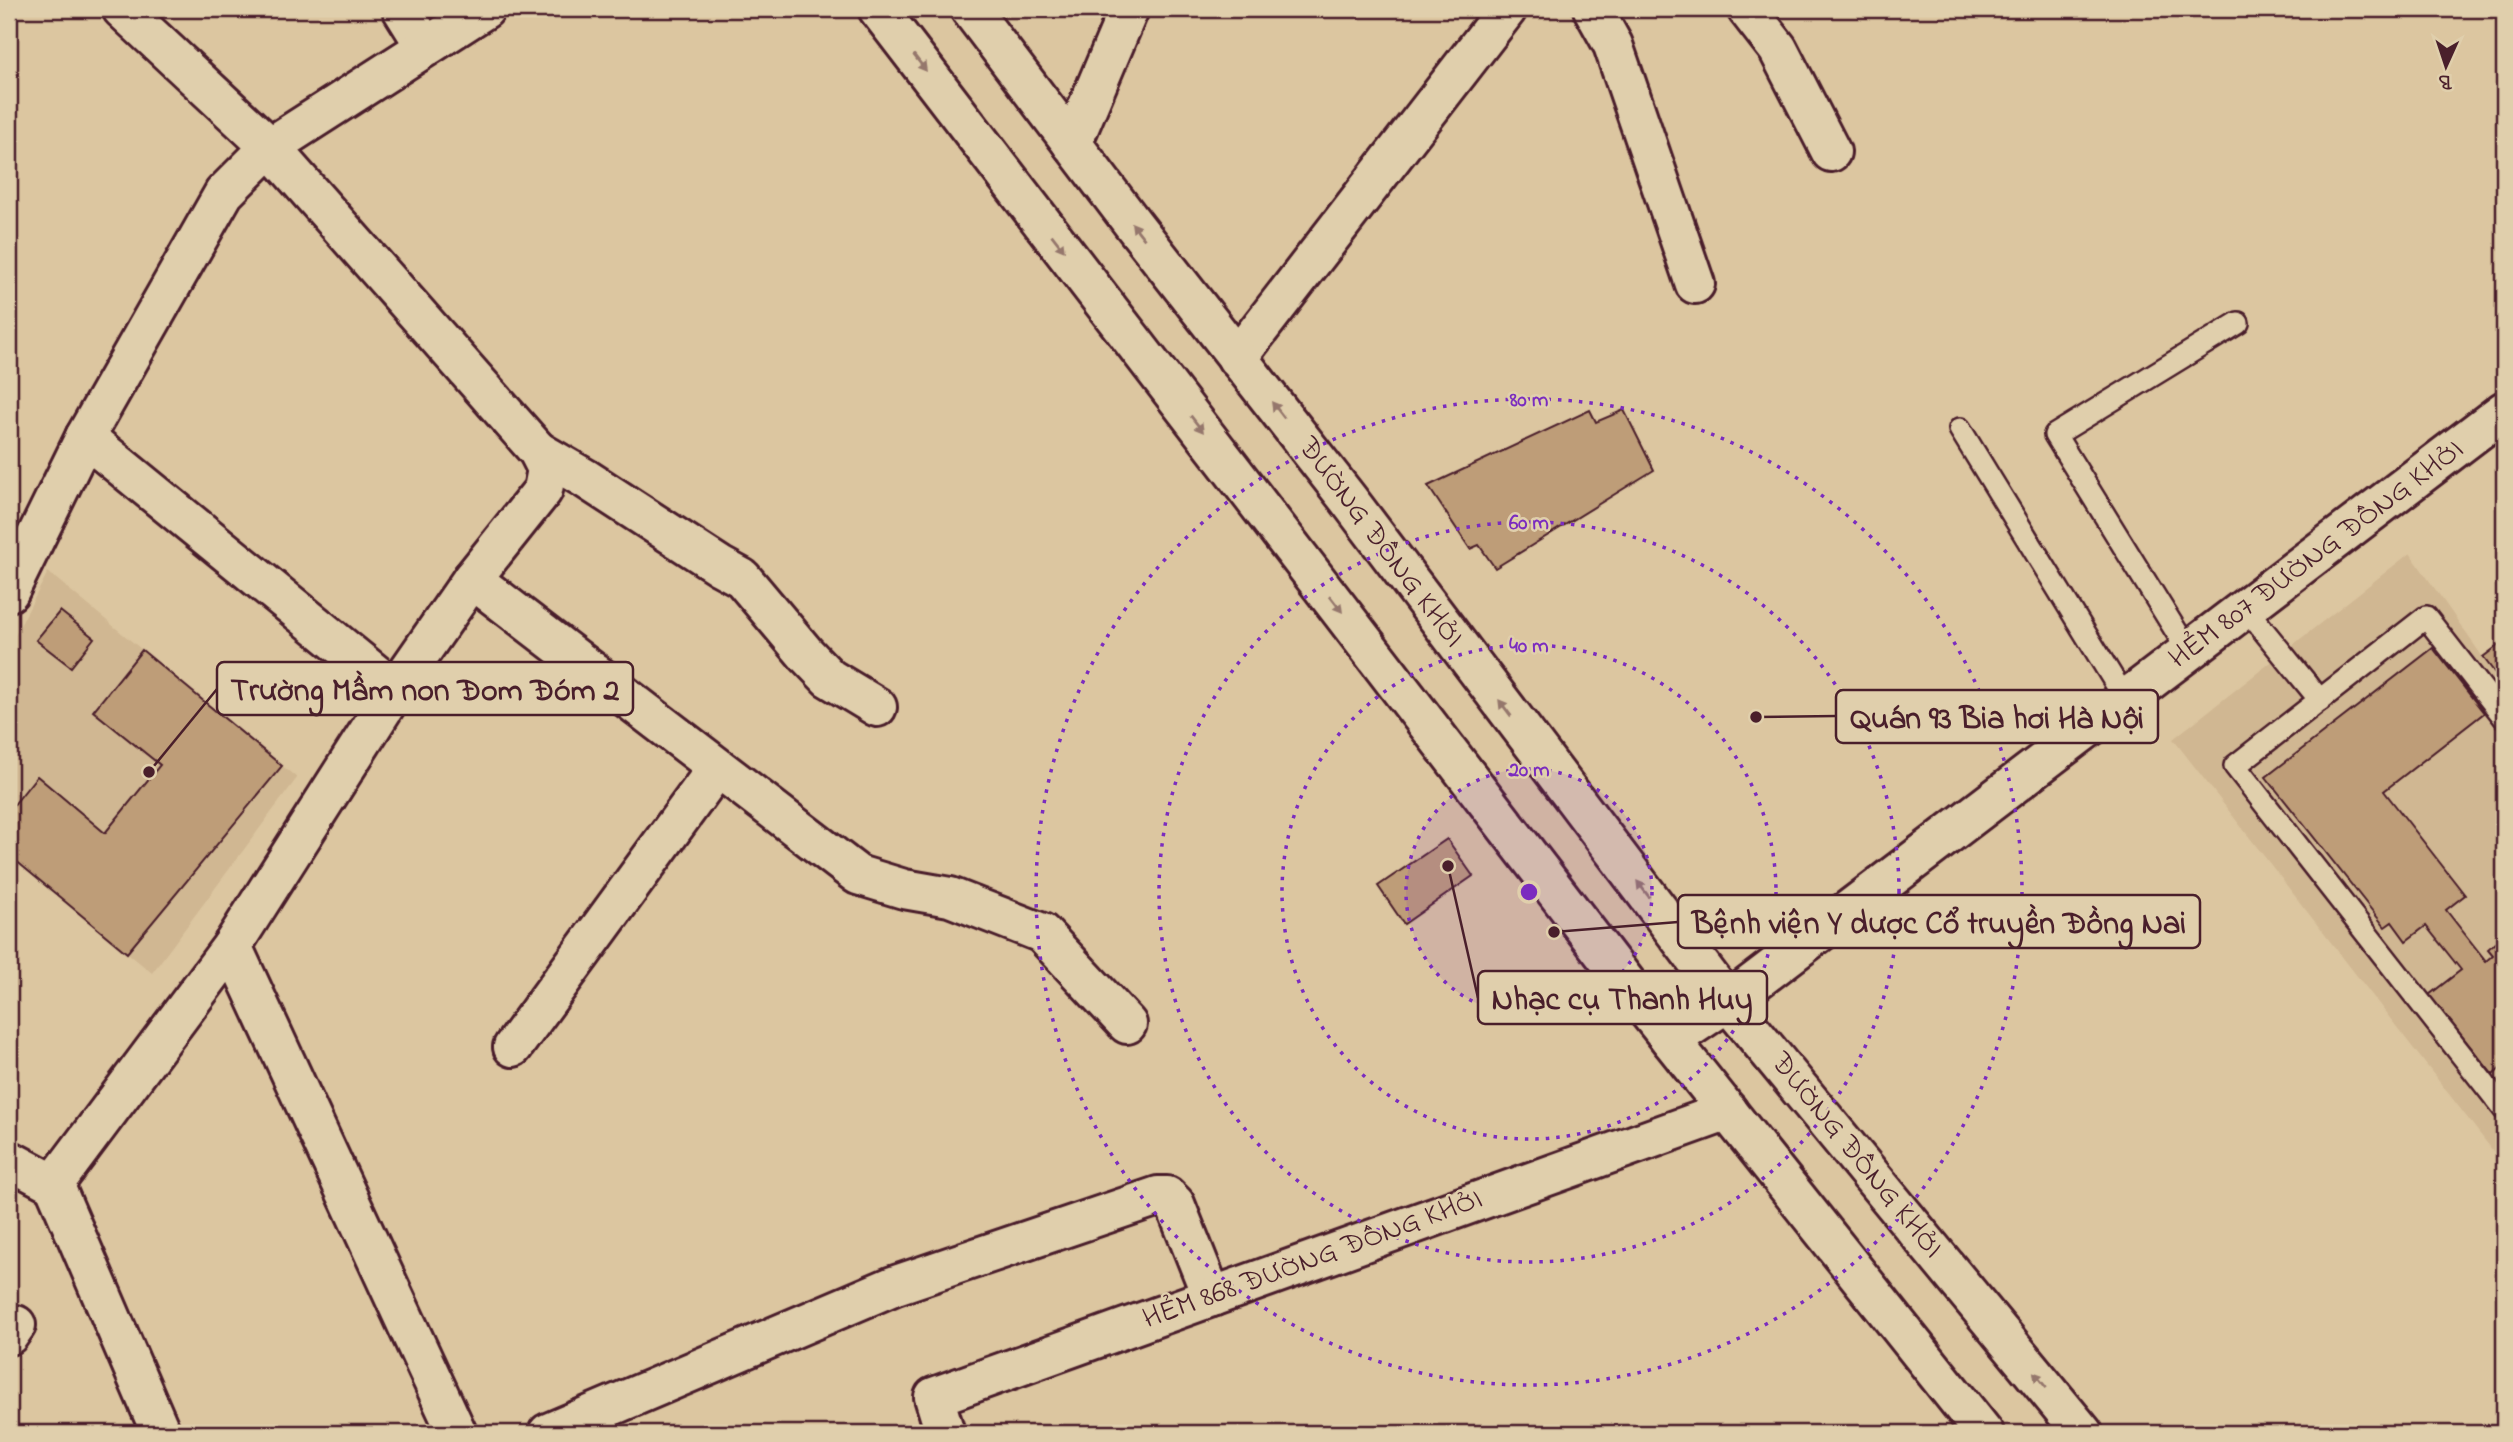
<svg xmlns="http://www.w3.org/2000/svg" width="2513" height="1442" font-family="'Indie Flower',sans-serif">
<rect width="100%" height="100%" fill="#dcc6a0"/>
<filter id="ink" filterUnits="userSpaceOnUse"><feTurbulence type="fractalNoise" baseFrequency=".0143" numOctaves="2"/><feDisplacementMap in="SourceGraphic" scale="14" xChannelSelector="R" yChannelSelector="G"/><feConvolveMatrix kernelMatrix="1 2 1 2 8 2 1 2 1" color-interpolation-filters="sRGB"/></filter>
<g filter="url(#ink)">
<g fill="#d0b792">
<path d="M2410,553L2482,656L2504,641V1165L2173,739Z"/>
<path d="M48,572L297,778L152,973L9,855V687L15,676L9,670V647Z"/>
</g>
<g fill="#be9d78" stroke="#4a1f2b" stroke-width="2">
<path d="M1590,410L1596,422L1624,410L1654,470L1495,568L1479,545L1470,549L1428,486Z"/>
<path d="M60,611L94,638L71,667L36,640Z"/>
<path d="M2504,641V685L2483,657Z"/>
<path d="M2433,648L2484,713L2384,791L2465,895L2446,910L2486,961L2493,955L2488,949L2504,935V1065L2493,1075L2429,995L2461,970L2426,926L2406,941L2392,922L2385,927L2266,777Z"/>
<path d="M142,650L282,766L127,953L9,855V811L37,776L105,833L160,765L93,711Z"/>
<path d="M1447,839L1473,876L1404,924L1378,886Z"/>
</g>
<g fill="none" stroke-linecap="round" stroke-linejoin="round">
<defs>
<g id="lane">
<path d="M1960,429L2126,700"/>
<path d="M2246,609L2320,700"/>
<path d="M2189,652L2055,435L2238,323"/>
<path d="M2504,717L2426,617L2235,766L2504,1109"/>
</g>
<g id="street">
<path d="M402,9L425,46"/>
<path d="M1593,9L1613,45L1695,284"/>
<path d="M1747,9L1778,49L1831,152"/>
<path d="M1072,144L1129,9"/>
<path d="M1237,358L1507,9"/>
<path d="M85,437L395,690"/>
<path d="M538,451L586,479L720,566L742,578L805,653L829,678L877,707"/>
<path d="M472,579L858,875L904,889L950,897L1042,933L1127,1024"/>
<path d="M9,592L85,437L224,193L270,147L485,9"/>
<path d="M232,946L457,1433"/>
<path d="M1728,1002L2504,411"/>
<path d="M513,1047L717,768"/>
<path d="M9,1160L54,1184L161,1433"/>
<path d="M54,1184L232,946L395,690L472,579L543,490L547,469L538,451L270,147L122,9"/>
<path d="M9,1335L16,1325"/>
<path d="M548,1433L893,1286L1158,1196H1167L1175,1204L1212,1297"/>
<path d="M945,1433L934,1397L1728,1111"/>
</g>
<g id="secondary">
<path d="M878,9L1647,1010L1984,1433"/>
<path d="M970,9L1133,224L1348,499L1728,1002L2083,1433"/>
<path d="M1671,1040L1728,1002"/>
</g>
</defs>
<use href="#lane" stroke="#4a1f2b" stroke-width="26"/>
<use href="#street" stroke="#4a1f2b" stroke-width="44"/>
<use href="#secondary" stroke="#4a1f2b" stroke-width="44"/>
<use href="#lane" stroke="#e0cfac" stroke-width="21"/>
<use href="#street" stroke="#e0cfac" stroke-width="38"/>
<use href="#secondary" stroke="#e0cfac" stroke-width="38"/>
</g>
<defs><path id="oneway-solid" d="M-6-.8H1V-3.2L6.5 0L1 3.2V.8H-6Z" transform="scale(1.75)"/></defs>
<g fill="#95776c">
<use href="#oneway-solid" transform="translate(920 63) rotate(52)"/>
<use href="#oneway-solid" transform="translate(1138 231) rotate(-128)"/>
<use href="#oneway-solid" transform="translate(1058 243) rotate(52)"/>
<use href="#oneway-solid" transform="translate(1278 410) rotate(-128)"/>
<use href="#oneway-solid" transform="translate(1197 424) rotate(52)"/>
<use href="#oneway-solid" transform="translate(1336 604) rotate(52)"/>
<use href="#oneway-solid" transform="translate(1505 708) rotate(-127)"/>
<use href="#oneway-solid" transform="translate(1643 889) rotate(-127)"/>
<use href="#oneway-solid" transform="translate(2040 1380) rotate(-129)"/>
</g>
</g>
<circle cx="1529" cy="892" r="123" fill="#7b2cbf" fill-opacity=".12"/>
<g fill="none" stroke="#7b2cbf" stroke-width="3.5" stroke-dasharray="3.5 7">
<circle cx="1529" cy="892" r="123"/>
<circle cx="1529" cy="892" r="247"/>
<circle cx="1529" cy="892" r="370"/>
<circle cx="1529" cy="892" r="493"/>
</g>
<g text-anchor="middle" dominant-baseline="central" stroke-width="5" stroke-linejoin="round" paint-order="stroke">
<g font-size="30" fill="#4a1f2b" stroke="#e0cfac">
<text transform="translate(1380 543) rotate(53)">ĐƯỜNG ĐỒNG KHỞI</text>
<text transform="translate(2317 555) rotate(-37)">HẺM 807 ĐƯỜNG ĐỒNG KHỞI</text>
<text transform="translate(1856 1156) rotate(51)">ĐƯỜNG ĐỒNG KHỞI</text>
<text transform="translate(1313 1260) rotate(-20)">HẺM 868 ĐƯỜNG ĐỒNG KHỞI</text>
</g>
</g>
<circle cx="1529" cy="892" r="10" fill="#7b2cbf" stroke="#e0cfac" stroke-width="3.5"/>
<g font-size="21" text-anchor="middle" font-weight="bold" fill="#7b2cbf" stroke="#e0cfac" stroke-width="5" stroke-linejoin="round" paint-order="stroke">
<text x="1529" y="406">80 m</text>
<text x="1529" y="529">60 m</text>
<text x="1529" y="652">40 m</text>
<text x="1529" y="776">20 m</text>
</g>
<path fill="none" stroke="#4a1f2b" stroke-width="2.5" d="M149 772L217 689M1756 717L1836 716M1554 932L1678 922M1448 866L1478 998"/>
<g fill="#4a1f2b" stroke="#e0cfac" stroke-width="2.5">
<circle cx="149" cy="772" r="7"/>
<circle cx="1756" cy="717" r="7"/>
<circle cx="1554" cy="932" r="7"/>
<circle cx="1448" cy="866" r="7"/>
</g>
<g fill="#e0cfac" stroke="#4a1f2b" stroke-width="2.5">
<rect x="217" y="662" width="416" height="53" rx="7"/>
<rect x="1836" y="690" width="322" height="53" rx="7"/>
<rect x="1678" y="895" width="522" height="53" rx="7"/>
<rect x="1478" y="971" width="289" height="53" rx="7"/>
</g>
<g font-size="32" text-anchor="middle" font-weight="bold" fill="#4a1f2b">
<text x="425" y="700">Trường Mầm non Đom Đóm 2</text>
<text x="1997" y="728">Quán 93 Bia hơi Hà Nội</text>
<text x="1939" y="933">Bệnh viện Y dược Cổ truyền Đồng Nai</text>
<text x="1622" y="1009">Nhạc cụ Thanh Huy</text>
</g>
<rect width="2513" height="1442" fill="none" stroke="#e0cfac" stroke-width="35"/>
<rect x="18" y="18" width="2478" height="1407" fill="none" stroke="#4a1f2b" stroke-width="2.5" filter="url(#ink)"/>
<g transform="translate(2446 66) rotate(183)" stroke="#e0cfac" stroke-width="5" paint-order="stroke">
<path d="M0-5L12 26L0 18L-12 26Z" fill="#4a1f2b"/>
<text y="-10" font-size="19" font-weight="bold" text-anchor="middle" fill="#4a1f2b">B</text>
</g>
</svg>
